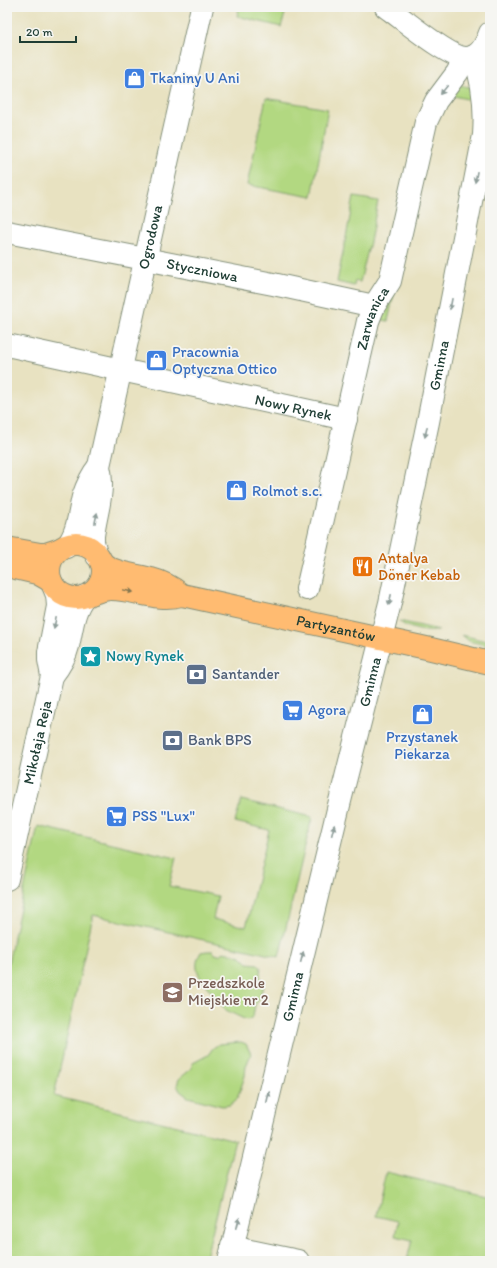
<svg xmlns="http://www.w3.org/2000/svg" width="497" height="1268" font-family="Itim,sans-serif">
<rect width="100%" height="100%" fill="#f6f6f2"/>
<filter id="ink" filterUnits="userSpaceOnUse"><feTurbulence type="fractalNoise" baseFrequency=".025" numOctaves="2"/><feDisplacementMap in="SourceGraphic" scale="8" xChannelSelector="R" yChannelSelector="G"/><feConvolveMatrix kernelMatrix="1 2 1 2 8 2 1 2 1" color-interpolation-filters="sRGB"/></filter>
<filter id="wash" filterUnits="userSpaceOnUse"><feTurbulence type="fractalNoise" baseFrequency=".012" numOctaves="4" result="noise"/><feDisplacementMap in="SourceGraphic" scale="16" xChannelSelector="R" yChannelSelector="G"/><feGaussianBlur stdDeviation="0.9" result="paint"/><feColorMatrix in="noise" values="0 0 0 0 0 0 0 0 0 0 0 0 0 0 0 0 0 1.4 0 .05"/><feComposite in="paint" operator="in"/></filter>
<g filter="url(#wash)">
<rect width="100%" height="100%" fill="#e8e2c1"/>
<g fill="#b2d881" stroke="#688a5a">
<path d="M239,7H287L281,27L237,16Z"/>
<path d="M461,85L471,88L475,101L450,95Z"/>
<path d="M266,98L328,109L312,197L247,185Z"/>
<path d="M354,197L378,201L370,242L360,282L355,281L354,286L337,282Z"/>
<path d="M395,289L388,321L378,319Z"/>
<path d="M399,621L439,630C429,634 405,628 399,621Z"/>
<path d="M462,635L490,642V646L469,641Z"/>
<path d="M241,800L312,817L279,957L93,915L54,1096L235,1140L205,1261H7V968L38,826L176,858L169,886L218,896L213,919L246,927L269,830L235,822Z"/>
<path d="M207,951H213L215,954L219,955L223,952L241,956L248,963L258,964L261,968C260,973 259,978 264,981L260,998L255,1005L253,1017L247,1020C243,1019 228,1011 224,1009C222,1006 221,1004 219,1001C208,986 188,972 201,952Z"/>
<path d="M241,1042L246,1044L251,1054L246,1066L245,1076L237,1099L230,1105L222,1106L188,1097L180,1091L177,1085L179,1079L190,1070L193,1063L208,1055L213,1048L219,1044Z"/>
<path d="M386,1172L490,1197V1261L407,1260L412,1240L395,1236L398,1221L376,1216Z"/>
</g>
</g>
<g filter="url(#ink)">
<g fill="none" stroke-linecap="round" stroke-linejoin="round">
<defs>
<g id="minor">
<path d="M386,7C402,18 449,58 466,58C479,58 486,44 490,33"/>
<path id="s1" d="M7,232L273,284L374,306"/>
<path id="s2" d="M7,345L346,419"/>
<path d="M66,547C78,534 79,513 83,497C87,485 91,476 99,466"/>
<path id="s3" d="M97,556L93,542V536C96,512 105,491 99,466L202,7"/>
<path id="s4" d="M307,589L368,321L374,306L390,281L426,122L436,101L457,73L466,58"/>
<path d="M52,676C59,667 65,658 68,646C72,630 73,609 85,596"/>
<path id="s5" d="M7,879L52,676L49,660V652L58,606L57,595L53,585"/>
<path d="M232,1245L245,1250L298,1261"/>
<path id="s6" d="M229,1261L340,801L390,603L428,422L484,135C486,108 483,81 474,56"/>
</g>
<g id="major">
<circle cx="76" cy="571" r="27"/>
<path d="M7,548L40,554H46L61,549"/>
<path id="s7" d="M101,562C114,574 134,574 151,579C163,582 172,587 182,595L431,649L490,663"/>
<path d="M7,566L37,573L51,581"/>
<path d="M90,594C97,592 103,589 111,589C136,589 155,602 182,595"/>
</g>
</defs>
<use href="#minor" stroke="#84907a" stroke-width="24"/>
<use href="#major" stroke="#84907a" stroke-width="24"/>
<use href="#minor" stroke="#fff" stroke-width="22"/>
<use href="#major" stroke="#ffbb71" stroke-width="22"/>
</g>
<defs><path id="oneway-solid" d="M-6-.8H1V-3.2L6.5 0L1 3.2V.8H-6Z"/></defs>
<g fill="#8f9e9a">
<use href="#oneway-solid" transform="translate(444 90) rotate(129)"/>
<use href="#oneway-solid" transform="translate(476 177) rotate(101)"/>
<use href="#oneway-solid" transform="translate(451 304) rotate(101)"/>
<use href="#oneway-solid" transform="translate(426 432) rotate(102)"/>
<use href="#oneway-solid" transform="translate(96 518) rotate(-78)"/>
<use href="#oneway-solid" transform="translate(390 600) rotate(102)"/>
<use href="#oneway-solid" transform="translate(55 623) rotate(102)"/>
<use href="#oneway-solid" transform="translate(333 830) rotate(-76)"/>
<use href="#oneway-solid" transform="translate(302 957) rotate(-76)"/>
<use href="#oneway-solid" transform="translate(268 1097) rotate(-77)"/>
<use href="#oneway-solid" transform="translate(238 1223) rotate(-76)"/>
</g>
<use fill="#84764f" href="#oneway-solid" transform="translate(128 591) rotate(12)"/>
</g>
<defs>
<symbol id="shop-square" viewBox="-11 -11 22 22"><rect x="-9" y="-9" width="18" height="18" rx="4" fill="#3f7fe0" stroke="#f6f6f2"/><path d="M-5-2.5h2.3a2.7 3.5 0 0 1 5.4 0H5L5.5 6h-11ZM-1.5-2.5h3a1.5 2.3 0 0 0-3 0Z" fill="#fff"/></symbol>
<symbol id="restaurant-square" viewBox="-11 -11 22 22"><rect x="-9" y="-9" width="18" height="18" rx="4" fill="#e8710a" stroke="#f6f6f2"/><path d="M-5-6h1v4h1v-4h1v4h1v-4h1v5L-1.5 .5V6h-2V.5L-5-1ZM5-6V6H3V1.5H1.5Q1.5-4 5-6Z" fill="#fff"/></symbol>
<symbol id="sight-square" viewBox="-11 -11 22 22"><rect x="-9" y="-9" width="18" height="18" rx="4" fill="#0f9aa8" stroke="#f6f6f2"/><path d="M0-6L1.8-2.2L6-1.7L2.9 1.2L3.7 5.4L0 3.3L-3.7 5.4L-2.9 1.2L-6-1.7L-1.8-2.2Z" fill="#fff"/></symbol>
<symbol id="bank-square" viewBox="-11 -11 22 22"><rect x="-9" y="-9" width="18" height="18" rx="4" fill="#5c6f8a" stroke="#f6f6f2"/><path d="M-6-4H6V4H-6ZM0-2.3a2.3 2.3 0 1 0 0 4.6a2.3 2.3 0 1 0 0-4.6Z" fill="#fff"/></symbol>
<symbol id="supermarket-square" viewBox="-11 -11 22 22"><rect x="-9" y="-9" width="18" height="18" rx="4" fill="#3f7fe0" stroke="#f6f6f2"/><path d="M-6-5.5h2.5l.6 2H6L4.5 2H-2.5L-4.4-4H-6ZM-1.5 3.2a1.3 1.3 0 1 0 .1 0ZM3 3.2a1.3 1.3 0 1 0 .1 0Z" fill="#fff"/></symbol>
<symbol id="school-square" viewBox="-11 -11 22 22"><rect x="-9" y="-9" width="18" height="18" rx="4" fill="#8d6e63" stroke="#f6f6f2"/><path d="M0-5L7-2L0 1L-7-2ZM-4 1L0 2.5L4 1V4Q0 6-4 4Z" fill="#fff"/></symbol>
</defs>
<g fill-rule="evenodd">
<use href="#shop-square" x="122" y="66" width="25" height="25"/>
<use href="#shop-square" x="144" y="348" width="25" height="25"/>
<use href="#shop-square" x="224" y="478" width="25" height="25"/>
<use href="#restaurant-square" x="350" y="554" width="25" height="25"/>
<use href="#sight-square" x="78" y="644" width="25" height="25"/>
<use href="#bank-square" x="184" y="662" width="25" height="25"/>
<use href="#supermarket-square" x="280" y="698" width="25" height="25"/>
<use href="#shop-square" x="410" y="702" width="25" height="25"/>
<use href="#bank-square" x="160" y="728" width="25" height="25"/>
<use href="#supermarket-square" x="104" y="804" width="25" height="25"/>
<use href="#school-square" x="160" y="980" width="25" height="25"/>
</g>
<g text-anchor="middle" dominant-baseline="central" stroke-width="3.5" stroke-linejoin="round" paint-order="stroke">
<g font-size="15" fill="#366cbe" stroke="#f6f6f2" text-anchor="start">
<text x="150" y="78">Tkaniny U Ani</text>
<text x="172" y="352">Pracownia<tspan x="172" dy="17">Optyczna Ottico</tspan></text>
<text x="252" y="491">Rolmot s.c.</text>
<text x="308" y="710">Agora</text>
<text x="422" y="737" text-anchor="middle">Przystanek<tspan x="422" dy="17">Piekarza</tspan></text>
<text x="132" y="816">PSS "Lux"</text>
</g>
<g font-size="15" fill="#1f3d34" stroke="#f6f6f2">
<text stroke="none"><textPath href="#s3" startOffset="326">Ogrodowa</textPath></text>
<text stroke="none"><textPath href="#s1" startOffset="199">Styczniowa</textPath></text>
<text stroke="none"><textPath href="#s4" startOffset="279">Zarwanica</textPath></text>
<text stroke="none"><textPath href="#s6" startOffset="920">Gminna</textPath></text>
<text stroke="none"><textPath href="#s2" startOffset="293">Nowy Rynek</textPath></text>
<text stroke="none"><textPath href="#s7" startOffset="246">Partyzantów</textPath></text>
<text stroke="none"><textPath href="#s6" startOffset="596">Gminna</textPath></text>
<text stroke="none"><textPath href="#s5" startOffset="140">Mikołaja Reja</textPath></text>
<text stroke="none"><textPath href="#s6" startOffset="272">Gminna</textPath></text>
</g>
<g font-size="15" fill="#c56008" stroke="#f6f6f2" text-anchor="start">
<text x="378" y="558">Antalya<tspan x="378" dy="17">Döner Kebab</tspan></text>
</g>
<g font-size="15" fill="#0d838f" stroke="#f6f6f2" text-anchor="start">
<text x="106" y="656">Nowy Rynek</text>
</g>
<g font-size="15" fill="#4e5e75" stroke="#f6f6f2" text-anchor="start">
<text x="212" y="674">Santander</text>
<text x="188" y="740">Bank BPS</text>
</g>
<g font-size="15" fill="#785e54" stroke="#f6f6f2" text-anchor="start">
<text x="188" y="983">Przedszkole<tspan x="188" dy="17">Miejskie nr 2</tspan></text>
</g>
</g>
<rect width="497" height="1268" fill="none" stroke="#f6f6f2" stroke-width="24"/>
<path d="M20 36v6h56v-6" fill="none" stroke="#1f3d34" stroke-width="2"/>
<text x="26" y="36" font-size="12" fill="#1f3d34" stroke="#f6f6f2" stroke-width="3" paint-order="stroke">20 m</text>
</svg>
